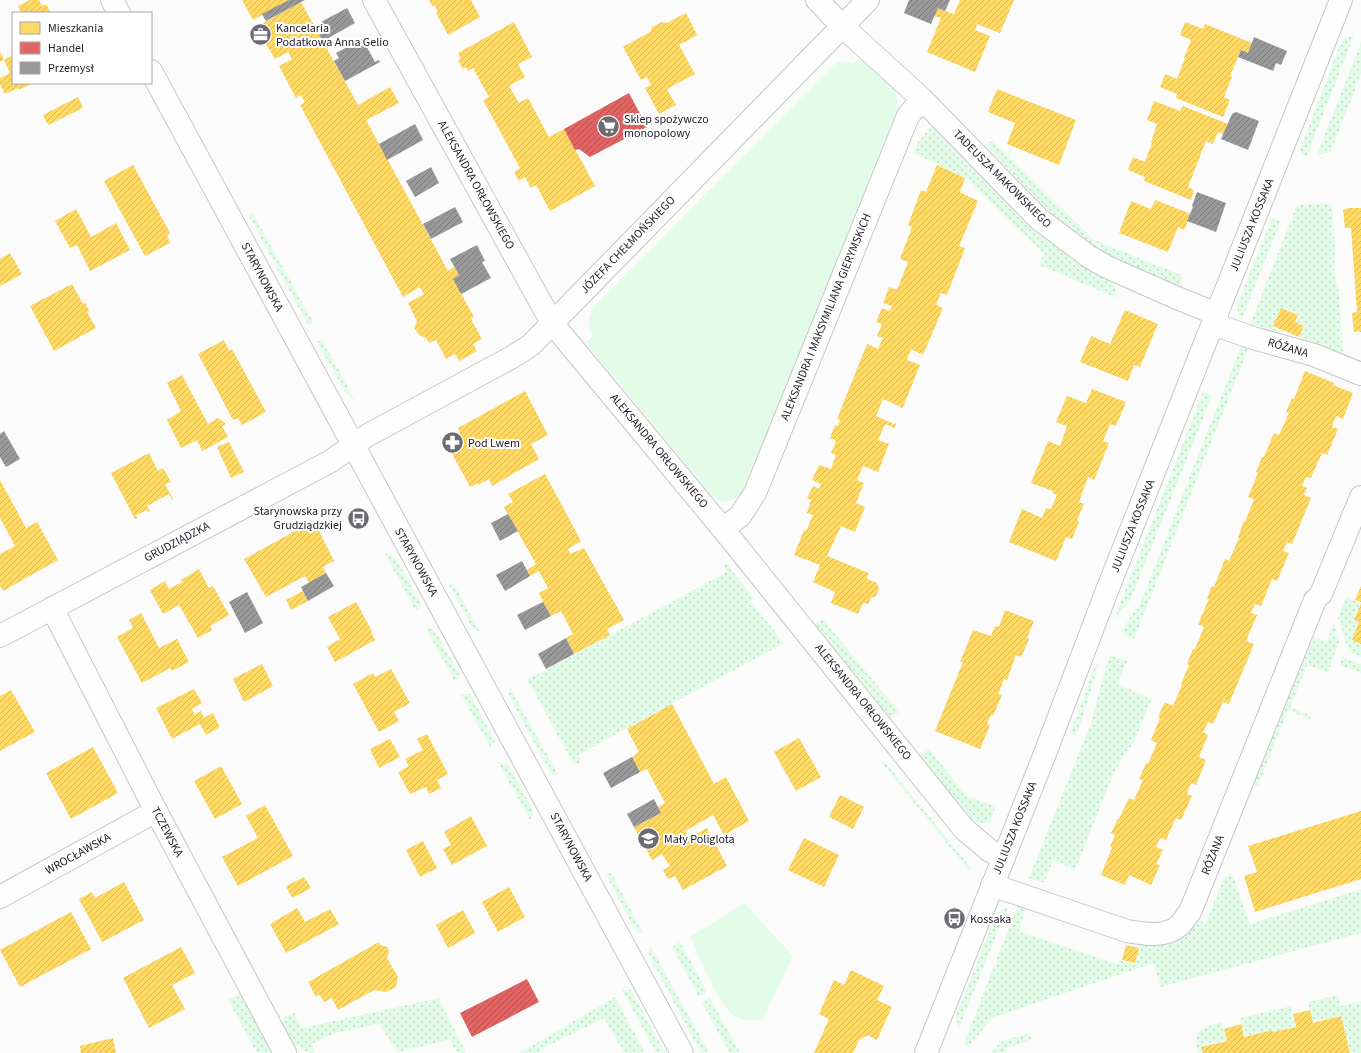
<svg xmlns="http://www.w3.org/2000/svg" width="1361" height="1053" font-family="'Source Sans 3',sans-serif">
<defs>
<pattern id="grass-dots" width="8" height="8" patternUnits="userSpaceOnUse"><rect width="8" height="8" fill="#e2fce8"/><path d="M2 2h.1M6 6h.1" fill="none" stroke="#c2d7c7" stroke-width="1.8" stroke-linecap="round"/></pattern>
<pattern id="homes-hatch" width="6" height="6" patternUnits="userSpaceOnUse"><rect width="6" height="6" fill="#ffd966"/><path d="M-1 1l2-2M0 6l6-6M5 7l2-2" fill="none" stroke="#daba58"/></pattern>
<pattern id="shops-hatch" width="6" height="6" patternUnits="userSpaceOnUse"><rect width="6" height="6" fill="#e06666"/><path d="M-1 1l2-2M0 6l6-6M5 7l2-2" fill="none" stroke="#b55354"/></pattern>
<pattern id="industry-hatch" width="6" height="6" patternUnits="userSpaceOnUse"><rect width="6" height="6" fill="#999"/><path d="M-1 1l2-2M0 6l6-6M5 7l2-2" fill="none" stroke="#7c7c7d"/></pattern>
</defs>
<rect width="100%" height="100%" fill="#fbfbfb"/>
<g fill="url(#grass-dots)">
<path d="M1354,35L1307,156L1302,154L1300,149L1342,40Z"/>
<path d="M1361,42V74L1331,152L1317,155Z"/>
<path d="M933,125L1032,227L1071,259L1100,276L1115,284L1117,298L1039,265L1044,254L965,177L913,153L918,142Z"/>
<path d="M992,140L1094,240L1181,275L1182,287C1159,278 1136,269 1114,258C1063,231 1025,186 986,145Z"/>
<path d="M1332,203L1335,250L1334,272L1339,293L1343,354L1300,337L1305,326L1296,322L1299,315L1281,307L1273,327L1283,331L1282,333L1250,324L1297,205Z"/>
<path d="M253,213L313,322L308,325L249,216Z"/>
<path d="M1272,218L1281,221L1242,319L1238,313L1237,305Z"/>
<path d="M322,339L355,401L344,391L317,342Z"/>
<path d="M1241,346L1248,349L1134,639L1124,635L1121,631L1140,604Z"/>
<path d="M1203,392L1212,396L1131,599L1114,619Z"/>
<path d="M389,553L397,560L421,604L419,609L416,611L385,554Z"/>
<path d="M726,563L754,598L750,601L784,643L578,755L581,762L574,765L527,679L534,675L535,676L727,572L723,565Z"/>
<path d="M453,583L480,632L473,629L449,585Z"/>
<path d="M1346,597L1360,602L1353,620L1359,623L1352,640L1361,644V657L1349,652L1338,618Z"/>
<path d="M823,619L899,712L891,718L815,625Z"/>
<path d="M1334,623L1339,642L1328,673L1307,665L1290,707L1311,716L1310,719L1288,710L1258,786L1249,783L1304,647L1309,649L1314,637L1327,642Z"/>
<path d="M428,627L435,630L459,674L455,682L426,629Z"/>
<path d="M1109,656H1114L1127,661L1118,684L1152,699L1134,741L1114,772L1075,870L1053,860L1044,883L1029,878L1090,726Z"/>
<path d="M1342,657L1361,664V673L1340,665Z"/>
<path d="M1099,662L1082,720L1076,735L1070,733L1094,669Z"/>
<path d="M510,687L558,775L551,774L508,694Z"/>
<path d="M461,694H470L495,741L490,747Z"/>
<path d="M929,749L967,796L996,806L989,823H978L971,819L920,756Z"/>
<path d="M884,761L971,868L970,872L882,763Z"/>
<path d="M498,762L508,764L534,812L530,820Z"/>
<path d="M611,872L643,933H637L606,875Z"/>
<path d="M1229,874H1231L1233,876L1250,924L1361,889V933L1160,987L1154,963L992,1018L968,1047L964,1043L1018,905L1026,909L1019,931L1118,964L1119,960L1135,964L1140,945H1158L1198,920L1206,923L1223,879Z"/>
<path d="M1008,907L958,1030L956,1016L994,920L1001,910Z"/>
<path d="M680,942L707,992L699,997L672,947Z"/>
<path d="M651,947L709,1053H701L648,954Z"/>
<path d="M622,990H631L665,1053H656Z"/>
<path d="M240,993L244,995L274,1053H257L228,1000Z"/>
<path d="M1338,995L1341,1006L1361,1001V1053H1352V1051L1350,1052L1341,1016L1313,1022L1308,1002Z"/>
<path d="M615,997L645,1053H624L604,1018L541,1049L538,1053H520Z"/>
<path d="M439,998L466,1053H457L450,1040L397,1052L379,1024L335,1033L311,1044L315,1053H310L289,1042L280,1025L284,1017L294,1013L302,1028Z"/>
<path d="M710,998L740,1053H730L702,1003Z"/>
<path d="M1291,1006L1295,1026L1273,1032L1272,1030L1244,1036L1240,1018Z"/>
<path d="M1222,1022L1227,1040L1201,1046L1202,1053H1198C1192,1029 1201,1027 1222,1022Z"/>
<path d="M1030,1033L1032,1040L1006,1048L1007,1053H991L1002,1041Z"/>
</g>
<g fill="#e2fce8">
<path d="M859,58L894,89C898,96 898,103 897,110L745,489C736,501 726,505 712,497L586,343L593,336C586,326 588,317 594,306L833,66C840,60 845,61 853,64Z"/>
<path d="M744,903L793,956L763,1019C752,1021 743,1022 733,1015C720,1006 698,954 690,937Z"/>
</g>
<g fill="url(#homes-hatch)">
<path d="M30,0H39L42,6L46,4L51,13H21L18,6Z"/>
<path d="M242,0H289L253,20Z"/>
<path d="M429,0H471L480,17L448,35L436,13L438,12L434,5L432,6Z"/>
<path d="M960,0H1014L1000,33L977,24L975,30L990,36L975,72L927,52L941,18L934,16L938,8L954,14Z"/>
<path d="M301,2L358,105L390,87L399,103L366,120L448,271L454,267L459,275L453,279L474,317L471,319L482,339L473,344L477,351L459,361L455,354L446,359L436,340L429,343L426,338L419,335L414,328L417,321L408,303L424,294L420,287L403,297L300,105L305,102L301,95L296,98L279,66L292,59L288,52L275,59L256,27Z"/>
<path d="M686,13L697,35L679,45L695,74L667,89L676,105L659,114L645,88L651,85L647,77L641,80L623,47L650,32L652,27L662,22L667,23Z"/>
<path d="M514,22L532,57L518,64L525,77L509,86L519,103L528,98L549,137L564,129L595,186L550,211L536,185L531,188L525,177L519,181L514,172L520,168L483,100L489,97L473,68L468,71L466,67L463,69L458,60L461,59L458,53Z"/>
<path d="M1185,22L1203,29L1205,24L1252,43L1248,53L1241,50L1230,76L1232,77L1224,97L1230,100L1223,117L1176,98L1177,94L1160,87L1165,74L1177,79L1185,58H1184L1191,40L1180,35Z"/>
<path d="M0,52L4,60L13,55V83H33L19,90L18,88L5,94L0,84V78L10,73L4,60L0,62Z"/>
<path d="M997,89L1076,120L1059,165L1007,144L1015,123L988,112Z"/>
<path d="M78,97L83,108L48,125L43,115Z"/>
<path d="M1154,101L1180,111L1183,106L1228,124L1223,134L1218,132L1213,144L1206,141L1188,187L1194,190L1191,200L1144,181L1145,177L1128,170L1133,157L1145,162L1152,143L1151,142L1157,124L1147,120Z"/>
<path d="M133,165L170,233L167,235L170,243L145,256L104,181Z"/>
<path d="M937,165L965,178L960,192L978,201L959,246L965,248L947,295L941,293L936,305L943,308L923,355L911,349L907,360L920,365L903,407L902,408H900L901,407L883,399L876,416L894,424L896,423L895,428L885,424L878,440L889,444L878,472L863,466L857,480L864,483L856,503L865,507L855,532L841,526L827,556L869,573L867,579L877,583L879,589L876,596L871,598L868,604L863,603L858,614L831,603L835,592L813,582L820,565L794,555L804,530L806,531L813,515L807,513L811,500L807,498L813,486L819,489L821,484L812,480L819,465L831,469L836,455L831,453L836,441L830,438L835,425L838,426L840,420L837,419L867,344L878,349L883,338L877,336L882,324L876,322L882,308L889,311L891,309L892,306L883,303L889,287L897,290L908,262L900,259L912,227L908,225L921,190L926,192Z"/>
<path d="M1155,200L1191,214L1184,230L1178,227L1168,252L1119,233L1131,201L1151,209Z"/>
<path d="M1349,208H1361V332H1359V331L1354,332L1352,313L1357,312L1351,228H1345L1343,210Z"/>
<path d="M76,209L91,237L116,223L130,250L90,271L77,245L70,248L55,221Z"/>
<path d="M10,253L22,274L0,286V259Z"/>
<path d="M72,284L83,304L85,302L89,311L87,312L96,328L54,351L30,306Z"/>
<path d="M1281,308L1298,315L1295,322L1304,326L1299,337L1273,326Z"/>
<path d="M1125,310L1158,324L1140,367L1134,365L1128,381L1080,362L1091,336L1110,344Z"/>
<path d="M224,340L229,351L232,349L266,412L242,425L238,418L233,420L198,354Z"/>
<path d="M1305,371L1334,383L1333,385L1353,393L1343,419L1336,416L1332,427L1338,429L1327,455L1322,453L1311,478L1306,477L1304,481L1302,486L1307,488L1304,495L1311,498L1292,544L1287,542L1283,551L1289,553L1277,581L1272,579L1261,606L1255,604L1251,613L1257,615L1246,641L1254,644L1229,704L1223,702L1213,724L1208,722L1203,732L1208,735L1199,757L1206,760L1196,785L1191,783L1189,788L1187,794L1192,796L1181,820L1176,818L1166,840L1160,838L1156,847L1163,850L1156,864L1160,865L1151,885L1129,875L1125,885L1101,875L1112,848L1110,847L1115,835L1111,833L1118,819H1119L1129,798L1134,800L1143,780L1139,779L1146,763L1148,764L1157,743L1151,740L1160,718L1158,717L1165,702L1173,706L1182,685L1181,684L1189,665L1187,664L1193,649H1195L1204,627L1198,624L1209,599L1207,598L1212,586L1214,587L1225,559L1229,561L1239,538L1238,537L1244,521L1245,522L1254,499L1248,497L1258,473L1256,472L1262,457H1264L1274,433L1279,435L1289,413L1286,412L1292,398L1294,399Z"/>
<path d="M182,375L208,424L218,418L226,424L222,426L228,437L202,451L197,440L181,448L167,420L181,411L167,383Z"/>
<path d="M1092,389L1126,402L1116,426L1110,424L1103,441L1109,443L1094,480L1088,477L1079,502L1084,504L1077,520L1079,522L1072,539L1066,537L1056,561L1009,542L1022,509L1042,518L1046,508L1051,509L1057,495L1052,493L1053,491L1031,483L1048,441L1060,446L1067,426L1056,422L1067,396L1086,403Z"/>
<path d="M525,391L548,435L531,444L539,459L492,486L489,479L478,485V483L470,487L450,450L454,448L449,437L460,432L458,428Z"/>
<path d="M229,442L244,472L231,478L217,447Z"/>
<path d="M149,453L158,471L163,468L171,482L165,484L173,499L172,500L169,494L147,506L150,511L148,512L147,510L136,515L137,518L135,519L111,473Z"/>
<path d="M545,474L581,541L568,549L570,554L584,548L624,620L607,629L610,635L574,654L566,638L573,634L561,611L551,616L543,602L539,593L548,588L539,571L530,576L527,570L536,564L504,507L513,502L508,494Z"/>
<path d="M0,480L26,528L37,522L58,560L3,591L0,586V554L15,546L0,518Z"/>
<path d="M314,521L334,561L323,567L326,573L309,583L305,576L266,597L244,559Z"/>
<path d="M199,569L209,588L213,586L229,615L210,626L212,630L198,638L179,605L163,614L150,590L165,581L169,589L182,582L181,580Z"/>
<path d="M1361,586V602L1355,600Z"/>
<path d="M303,591L308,601L291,610L286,600Z"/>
<path d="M356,602L372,631L371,632L375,640L335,662L327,647L340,639L328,617Z"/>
<path d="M1361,603V644L1352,640L1359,622L1354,620Z"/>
<path d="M1005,610L1034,621L1027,638L1029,639L1021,657L1016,655L1007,680L1004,679L998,694L1002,695L993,716L991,715L989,719L987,724L990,725L980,749L935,731L963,662H960L973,630L991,636L995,626L999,627Z"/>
<path d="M141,613L159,648L177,639L189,662L172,671L170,668L142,683L117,637L133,628L129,620Z"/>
<path d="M262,664L273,686L244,702L233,679Z"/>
<path d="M391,669L410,703L394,712L399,721L379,732L353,684L373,673L375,677Z"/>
<path d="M194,689L202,703L192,709L195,715L201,711L204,718L213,713L220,727L206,735L200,724L172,739L156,708Z"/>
<path d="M11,690L35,732L0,751V696Z"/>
<path d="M672,704L714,784L726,777L749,821L724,835L713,815L685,831L689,838L707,828L727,866L683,890L675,876L668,879L663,870L670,866L662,854L652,860L634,827L661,813L658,807L665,803L647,769L640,772L632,757L639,752L627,729Z"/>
<path d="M427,734L448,774L437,780L441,788L429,794L426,787L410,794L398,772L409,766L405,759L423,750L417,739Z"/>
<path d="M799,738L821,777L796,791L774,752Z"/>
<path d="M390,739L400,757L379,768L370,749Z"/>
<path d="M93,747L118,793L71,819L46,773Z"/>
<path d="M221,766L242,804L215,819L194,781Z"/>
<path d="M840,795L864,807L853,829L829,817Z"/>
<path d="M265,805L293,856L238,886L222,857L258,838L246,816Z"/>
<path d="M1361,811V879L1255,912L1244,876L1257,872L1248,846Z"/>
<path d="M471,816L487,846L452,865L443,849L451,845L444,832Z"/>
<path d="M804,838L839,855L824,887L788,870Z"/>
<path d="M423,841L437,868L420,877L406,850Z"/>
<path d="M304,877L311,888L292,898L286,886Z"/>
<path d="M124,882L144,920L102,942L79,899L92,892L95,898Z"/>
<path d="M509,887L525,917L498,932L482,902Z"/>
<path d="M297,908L305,922L330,909L339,924L286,953L270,924Z"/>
<path d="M463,910L475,933L448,948L436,925Z"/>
<path d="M71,912L91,949L20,987L0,950Z"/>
<path d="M379,942L380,945L387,947L389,951L387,958L398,977L396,987L386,992L374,990L338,1010L332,998L324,1002L319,994L316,997L308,982Z"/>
<path d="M1126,945L1139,948L1135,963L1122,960Z"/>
<path d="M181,947L195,973L172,985L185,1009L149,1028L123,978Z"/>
<path d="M851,970L884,986L877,1000L892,1007L877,1040L868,1035L859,1040L853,1053H814L829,1019L819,1014L834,980L844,985Z"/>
<path d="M1310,1010L1313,1023L1341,1016L1350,1053H1203L1201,1047L1227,1041L1224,1029L1241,1024L1244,1037L1272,1030L1273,1032L1296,1027L1293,1014Z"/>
<path d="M113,1038L116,1053H81L80,1046Z"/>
</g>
<g fill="url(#shops-hatch)">
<path d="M629,93L647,127L590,157L579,149L575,150L564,129Z"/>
<path d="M527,979L539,1002L472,1037L460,1013Z"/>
</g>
<g fill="url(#industry-hatch)">
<path d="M289,0H305L266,21L262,14Z"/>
<path d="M909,0H950L945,11L938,8L931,24L904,13Z"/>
<path d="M347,8L355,23L323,41L319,35L326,31L321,22Z"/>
<path d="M366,37L367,38L363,40L375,62L379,60L380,62L345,81L334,61L339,58L336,53Z"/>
<path d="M1254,37L1287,51L1281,65L1276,63L1273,71L1238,57L1241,50L1248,53Z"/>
<path d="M1236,112L1259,121L1248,150L1221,139L1232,114Z"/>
<path d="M415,124L423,140L387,160L379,144Z"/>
<path d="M431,167L439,183L415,197L406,181Z"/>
<path d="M1197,192L1226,203L1216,232L1187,221L1193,207L1192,206Z"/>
<path d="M455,207L463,222L431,239L423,224Z"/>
<path d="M477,245L485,261L482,262L491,278L461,294L453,279L459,275L450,259Z"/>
<path d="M4,431L20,459L6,467L0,457V434Z"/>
<path d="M508,514L518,531L500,541L491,523Z"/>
<path d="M522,561L530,576L505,591L496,575Z"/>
<path d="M326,573L334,586L308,601L301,587Z"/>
<path d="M247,592L263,623L245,633L229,602Z"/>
<path d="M543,602L551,616L525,630L517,615Z"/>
<path d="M566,638L574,654L546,669L538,654Z"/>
<path d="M632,757L640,772L611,788L603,773Z"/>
<path d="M654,799L661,813L634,827L627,814Z"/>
</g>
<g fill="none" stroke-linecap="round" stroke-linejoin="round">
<defs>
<g id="street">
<path d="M374,0L552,323L723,529L964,829L990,851L1004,857"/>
<path d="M817,0L842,26L922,99L1039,219L1088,256L1107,267L1177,298L1217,314"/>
<path d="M1213,324L1253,338L1314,355L1361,374"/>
<path d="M723,529L740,516L755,493L908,116L922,99"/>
<path d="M1321,594L1361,497"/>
<path d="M52,608L156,811L285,1053"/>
<path d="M0,636L331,461L368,435L514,356L531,345L868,0"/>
<path d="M992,885L1127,931C1144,934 1166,938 1180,925C1184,921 1186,916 1190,912L1315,600"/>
<path d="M0,897L156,811"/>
<path d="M926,1053L1044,756L1108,588L1341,0"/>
</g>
<g id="secondary">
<path d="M112,0L119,13"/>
<path d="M151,71L682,1053"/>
</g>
</defs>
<use href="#street" stroke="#c7c5ca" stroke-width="24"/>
<use href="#secondary" stroke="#c7c5ca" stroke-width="24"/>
<use href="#street" stroke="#fefefe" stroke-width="22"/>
<use href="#secondary" stroke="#fefefe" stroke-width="22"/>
</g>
<defs>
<symbol id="office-disc" viewBox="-11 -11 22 22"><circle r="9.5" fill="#6d6a71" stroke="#fff"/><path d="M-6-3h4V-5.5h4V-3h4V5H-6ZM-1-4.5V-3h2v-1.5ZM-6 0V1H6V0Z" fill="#fff"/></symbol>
<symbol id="supermarket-disc" viewBox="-11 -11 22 22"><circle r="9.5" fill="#6d6a71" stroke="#fff"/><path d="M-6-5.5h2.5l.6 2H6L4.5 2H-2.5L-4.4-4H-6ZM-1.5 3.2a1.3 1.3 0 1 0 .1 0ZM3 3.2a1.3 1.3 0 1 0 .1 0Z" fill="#fff"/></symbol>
<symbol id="pharmacy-disc" viewBox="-11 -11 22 22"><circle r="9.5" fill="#6d6a71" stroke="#fff"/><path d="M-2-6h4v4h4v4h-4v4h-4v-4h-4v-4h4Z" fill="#fff"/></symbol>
<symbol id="bus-disc" viewBox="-11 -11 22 22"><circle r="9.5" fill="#6d6a71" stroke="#fff"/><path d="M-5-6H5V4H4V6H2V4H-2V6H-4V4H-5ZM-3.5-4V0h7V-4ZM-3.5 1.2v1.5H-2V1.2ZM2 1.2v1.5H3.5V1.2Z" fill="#fff"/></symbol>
<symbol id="school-disc" viewBox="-11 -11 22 22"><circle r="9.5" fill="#6d6a71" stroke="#fff"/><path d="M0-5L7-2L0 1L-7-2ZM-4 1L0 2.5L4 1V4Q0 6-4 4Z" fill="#fff"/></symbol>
</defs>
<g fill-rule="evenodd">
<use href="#office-disc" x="248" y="22" width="25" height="25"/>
<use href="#supermarket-disc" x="596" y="114" width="25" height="25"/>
<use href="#pharmacy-disc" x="440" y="430" width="25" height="25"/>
<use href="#bus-disc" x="346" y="506" width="25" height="25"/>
<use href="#school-disc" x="636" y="826" width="25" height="25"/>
<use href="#bus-disc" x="942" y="906" width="25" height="25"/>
</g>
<g text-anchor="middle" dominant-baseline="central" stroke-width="4" stroke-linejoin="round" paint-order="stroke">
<g font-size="12" fill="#201c27" stroke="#fff" text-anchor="start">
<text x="276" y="28">Kancelaria<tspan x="276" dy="14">Podatkowa Anna Gelio</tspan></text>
<text x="624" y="119">Sklep spożywczo<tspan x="624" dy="14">monopolowy</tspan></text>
<text x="468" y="443">Pod Lwem</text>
<text x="342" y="511" text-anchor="end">Starynowska przy<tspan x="342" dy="14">Grudziądzkiej</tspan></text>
<text x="664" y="839">Mały Poliglota</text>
<text x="970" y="919">Kossaka</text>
</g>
<g font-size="12" fill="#201c27" stroke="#fff">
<text transform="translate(1002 179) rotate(45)">TADEUSZA MAKOWSKIEGO</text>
<text transform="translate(476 185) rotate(61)">ALEKSANDRA ORŁOWSKIEGO</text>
<text transform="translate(1252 225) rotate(-68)">JULIUSZA KOSSAKA</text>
<text transform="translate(628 245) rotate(-46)">JÓZEFA CHEŁMOŃSKIEGO</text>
<text transform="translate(262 277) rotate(62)">STARYNOWSKA</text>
<text transform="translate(826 317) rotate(-68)">ALEKSANDRA I MAKSYMILIANA GIERYMSKICH</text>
<text transform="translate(1288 348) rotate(16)">RÓŻANA</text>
<text transform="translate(659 451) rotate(50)">ALEKSANDRA ORŁOWSKIEGO</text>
<text transform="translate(1133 526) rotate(-68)">JULIUSZA KOSSAKA</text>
<text transform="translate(177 542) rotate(-28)">GRUDZIĄDZKA</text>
<text transform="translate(416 562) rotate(61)">STARYNOWSKA</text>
<text transform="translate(863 702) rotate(51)">ALEKSANDRA ORŁOWSKIEGO</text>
<text transform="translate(1015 828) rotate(-68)">JULIUSZA KOSSAKA</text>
<text transform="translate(167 832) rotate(62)">TCZEWSKA</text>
<text transform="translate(571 847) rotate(62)">STARYNOWSKA</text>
<text transform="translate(78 854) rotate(-29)">WROCŁAWSKA</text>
<text transform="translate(1213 855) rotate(-68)">RÓŻANA</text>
</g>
</g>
<rect x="12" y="12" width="140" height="72" fill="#ffffff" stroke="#a6a4a9"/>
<rect x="20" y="22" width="20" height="12" fill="#ffd966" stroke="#a6a4a9"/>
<text x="48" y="32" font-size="12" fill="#201c27">Mieszkania</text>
<rect x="20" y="42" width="20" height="12" fill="#e06666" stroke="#a6a4a9"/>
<text x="48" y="52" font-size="12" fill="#201c27">Handel</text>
<rect x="20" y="62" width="20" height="12" fill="#999999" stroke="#a6a4a9"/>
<text x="48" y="72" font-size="12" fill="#201c27">Przemysł</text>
</svg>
